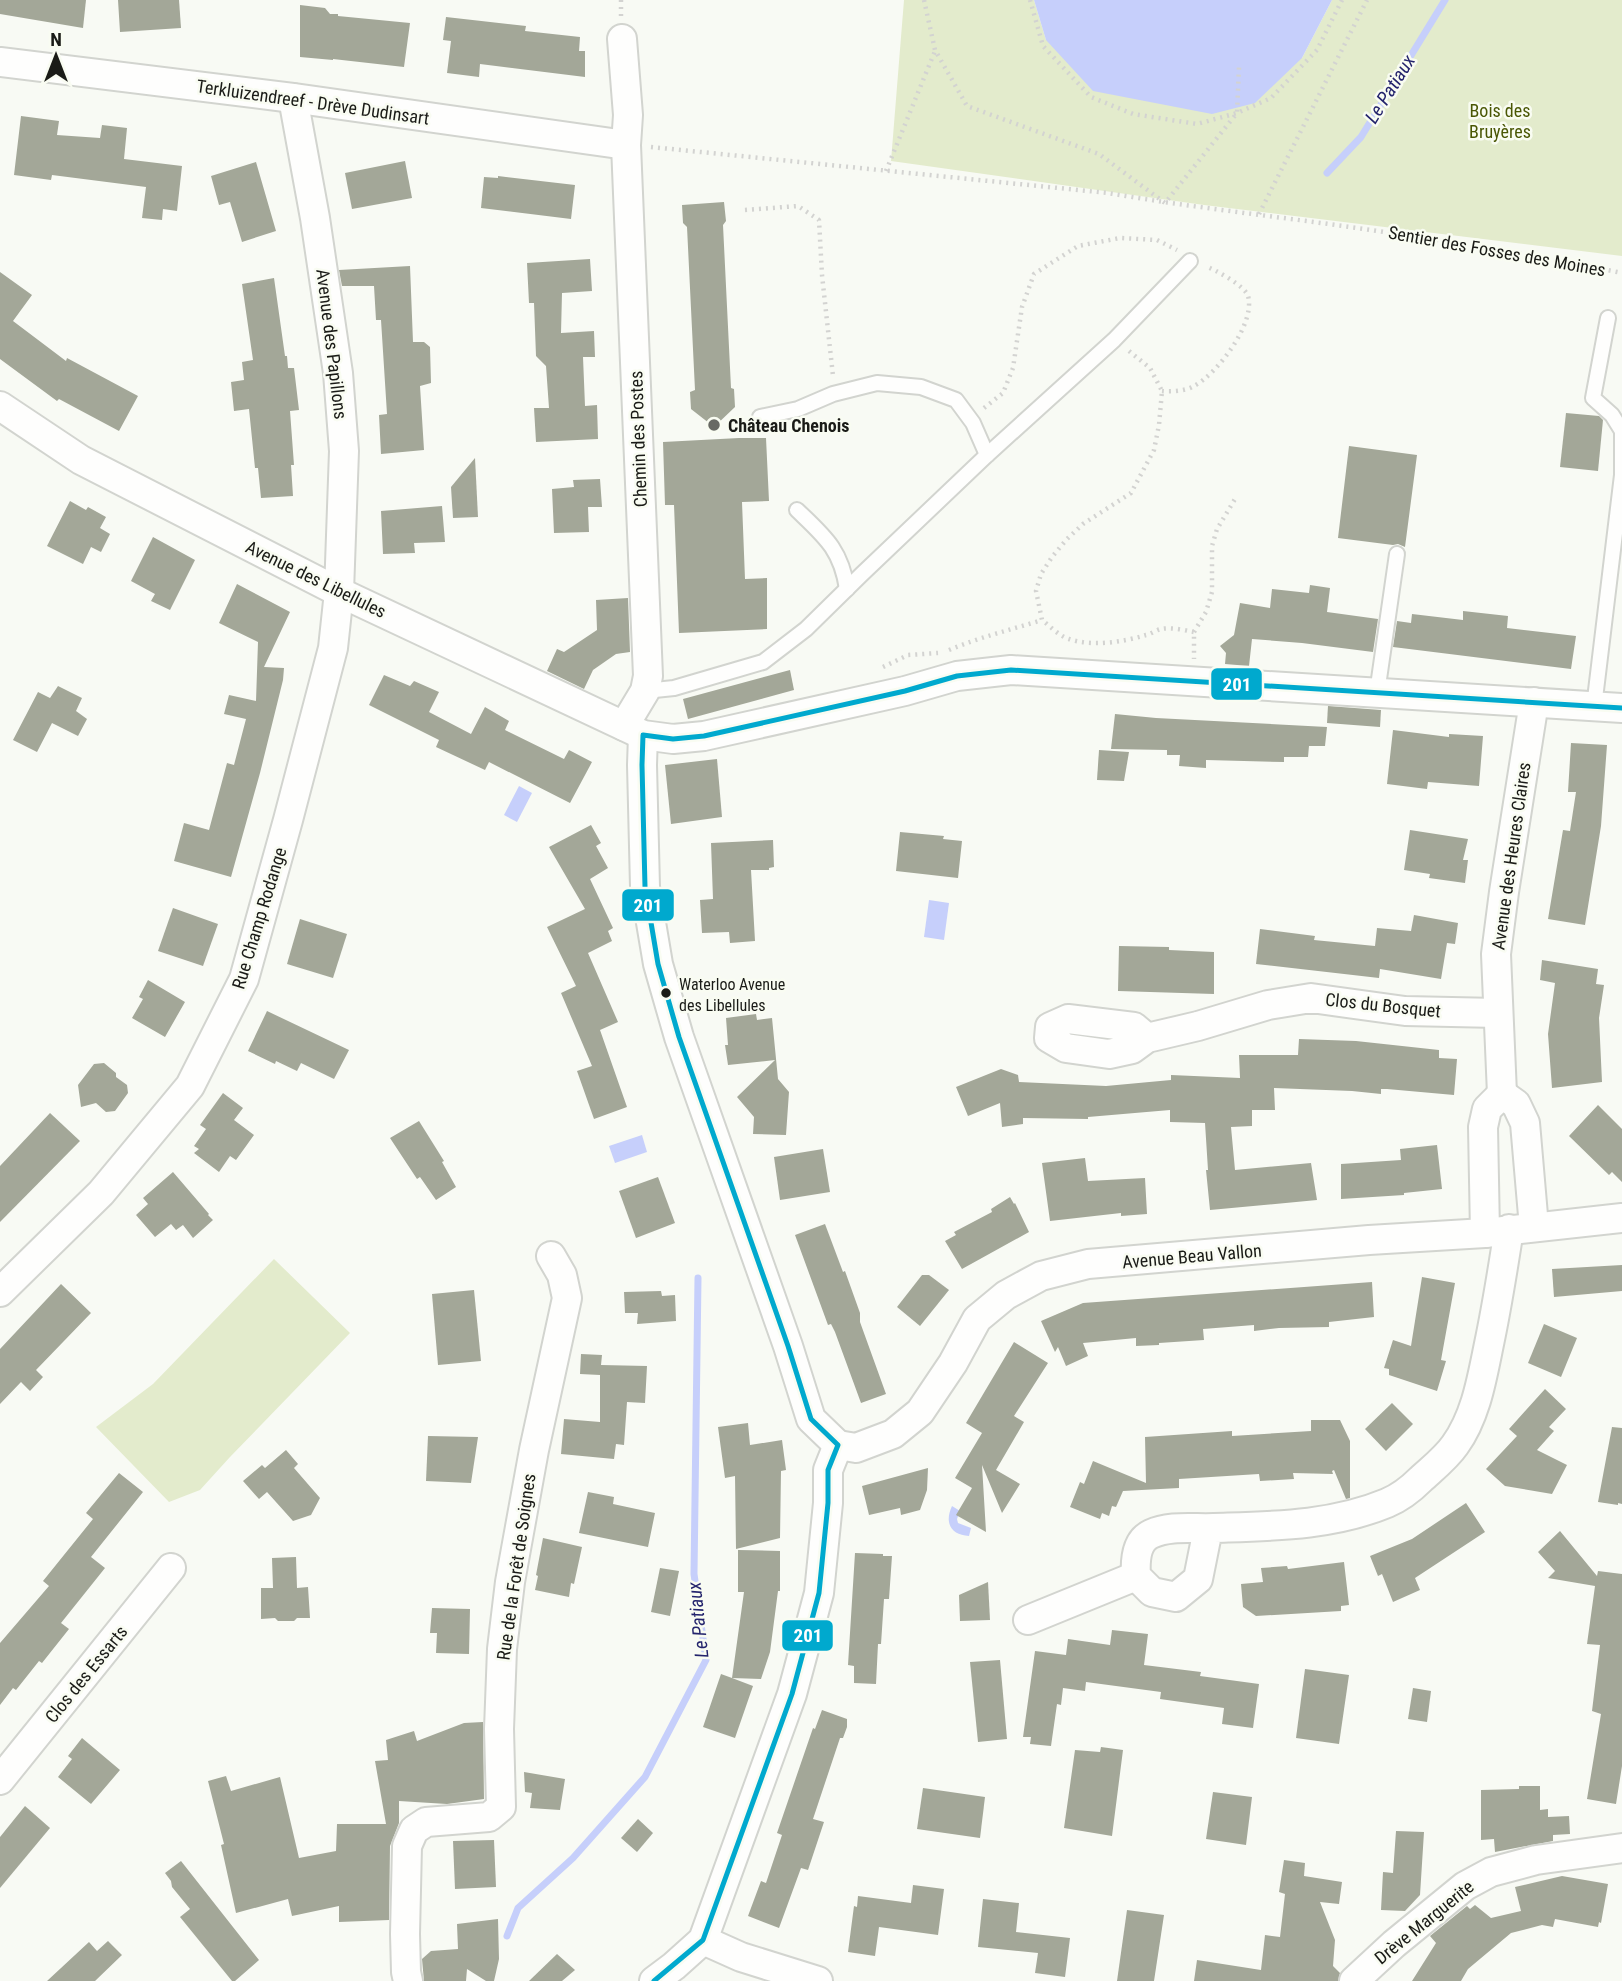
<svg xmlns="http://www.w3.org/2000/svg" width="1622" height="1981" font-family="'Roboto Condensed',sans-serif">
<rect width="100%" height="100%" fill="#f8faf4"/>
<g fill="#e3ebcc">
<path d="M904,0H1034L1046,40L1302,58L1332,0H1622V256L1204,205L891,161Z"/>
<path d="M274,1259L350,1333L230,1457L200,1490L169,1502L96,1427L153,1384Z"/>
</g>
<g fill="#c6cffb">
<path d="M1034,0H1332L1302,58L1255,103L1212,114L1093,91L1046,40Z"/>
<path d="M519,786L532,793L517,822L504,815Z"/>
<path d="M929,900L949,903L944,940L924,937Z"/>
<path d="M642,1135L647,1152L615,1163L609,1146Z"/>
<path d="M952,1506L960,1511L957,1519L958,1523L971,1528L969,1536C951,1535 944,1523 952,1506Z"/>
</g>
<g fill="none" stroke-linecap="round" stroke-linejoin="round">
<g stroke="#c6cffb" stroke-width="7">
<path d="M1327,173L1361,137L1445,0"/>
<path d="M507,1936L518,1908L573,1858L645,1777L706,1660L694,1574L698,1278"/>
</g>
</g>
<g fill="#a3a798">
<path d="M0,0H86L83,28L0,14Z"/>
<path d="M118,0H179L181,28L120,32Z"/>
<path d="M300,5L325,8L330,14H338V16L410,23L404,67L333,59V60L300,57Z"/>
<path d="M446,17L526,26L525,31L580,37L579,51H585V77L480,64L479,77L447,73L451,41L443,40Z"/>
<path d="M21,116L59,121L57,135L100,138L102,125L127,128L124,159L182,166L177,211L163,209L162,220L142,218L146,187L52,175L51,180L14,175Z"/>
<path d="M405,161L412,198L352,209L345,173Z"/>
<path d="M256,162L276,231L242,242L230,202L219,205L211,176Z"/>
<path d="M498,176L575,185L571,219L481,208L484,177L498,178Z"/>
<path d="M724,202L726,221L723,225L731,388L734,389L735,407L714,427L691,409L690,392L695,390L687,227L683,223L682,205Z"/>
<path d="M590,259L592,291L562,293L561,333L594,331L595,357H583L585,406L597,405L598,439L536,442L534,408H549L546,366L536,356L534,303H529L527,263Z"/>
<path d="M410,266L413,342H424L430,347L431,383L420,386L424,450L381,454L379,415L387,414L381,320H376L374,286H342L339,270Z"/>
<path d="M0,272L32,295L13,321L66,361L67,358L138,396L119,431L59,399L57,401L0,359Z"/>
<path d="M274,278L285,356H287L288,368H294L299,410L290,411L294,465H291L293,496L261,498L258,468H255L249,409L234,411L231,382L244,380L242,362L253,360L242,284Z"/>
<path d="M1566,413L1599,416L1603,420L1598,471L1560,467Z"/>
<path d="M739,438H766L769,501L742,502L745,579L767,578V629L679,633L674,505H665L663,442Z"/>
<path d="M1349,446L1417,455L1405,547L1398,544L1393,545L1338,538Z"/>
<path d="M475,458L478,517L453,518L451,487Z"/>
<path d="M600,479L602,507H588L589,532L554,533L552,489L574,487L573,480Z"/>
<path d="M70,501L86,510L88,507L106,517L100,528L110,534L101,552L91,547L83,564L47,546Z"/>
<path d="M442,506L445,542L414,543L415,553L383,554L381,511Z"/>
<path d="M153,537L195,560L170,610L151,601L155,594L131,581Z"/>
<path d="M237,584L290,612L264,667L284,668L283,680L260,773L231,877L174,861L184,823L209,830L227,763L234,765L246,719L224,714L229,695L256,701L258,642L219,623Z"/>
<path d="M1310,585L1330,588L1327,612L1378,619L1373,652L1302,643L1252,639L1249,666L1225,664L1226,653L1220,646L1234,635L1240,603L1270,608L1272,589L1309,593Z"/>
<path d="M628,598L630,652L616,654L593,670L584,689L547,671L557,649L564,652L597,630L596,600Z"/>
<path d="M1463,611L1508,616L1507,628L1576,636L1571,669L1393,647L1397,621L1411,623L1412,614L1463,620Z"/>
<path d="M790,670L794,690L688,719L683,699Z"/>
<path d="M384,675L410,686L414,681L439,692L429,712L471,734L485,707L509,721L505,730L564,759L569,750L592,762L570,803L489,762L485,770L436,747L439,740L369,705Z"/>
<path d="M58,686L82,698L76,711L87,719L78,736L52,723L37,752L13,740L38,692L50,698Z"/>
<path d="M1328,706L1381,710L1380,727L1327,723Z"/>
<path d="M1115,714L1156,718L1327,727L1325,746H1309L1308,757H1284V762L1206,760V768L1179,766L1180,755H1167V750L1111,749Z"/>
<path d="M1393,730L1449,737V734L1483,736L1479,786L1428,782L1427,789L1387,784Z"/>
<path d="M1571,743L1607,745L1601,826L1585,925L1548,919L1563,830L1570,831L1576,792H1568Z"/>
<path d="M1099,750L1129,752L1124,781L1097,780Z"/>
<path d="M717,759L722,817L671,824L665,765Z"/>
<path d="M591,825L601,843L596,846L608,868L590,879L613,928L608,931L612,941L588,953L618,1022L600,1030L627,1107L594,1119L577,1071L592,1066L561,993L576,986L547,927L585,909L549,847Z"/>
<path d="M1410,830L1468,839L1463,860H1468L1465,883L1429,878L1430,874L1404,870Z"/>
<path d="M900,832L944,836L943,839L962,841L958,878L896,871Z"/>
<path d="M773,840L774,867L769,868V870H751L755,941L730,943L729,932L702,933L700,900L713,899L711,843Z"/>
<path d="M173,908L218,924L203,966L158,951Z"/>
<path d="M1414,915L1458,923L1455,944L1447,943L1441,979L1380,969L1379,978L1256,964L1260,929L1315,936L1314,940L1375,946L1377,928L1411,931Z"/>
<path d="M300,919L347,934L333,978L287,964Z"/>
<path d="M1119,946L1169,947V950L1214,952V994L1118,991Z"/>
<path d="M1542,960L1598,969L1596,984L1604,985L1599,1018L1602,1082L1552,1088L1548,1034L1555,983L1540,980Z"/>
<path d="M148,980L185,1002L165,1037L132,1018L143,999L139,997Z"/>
<path d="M267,1011L349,1050L334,1079L301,1063L297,1071L276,1061L275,1064L248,1051Z"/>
<path d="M756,1014L757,1020L772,1018L778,1079L789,1092L786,1135L753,1134L754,1117L737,1097L775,1060L728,1065L725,1045H728L726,1018Z"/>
<path d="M1299,1039L1356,1041L1439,1050V1058L1457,1059L1454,1095L1387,1089H1381V1094L1352,1091L1274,1088L1275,1110H1252V1126L1231,1127L1235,1170L1311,1163L1317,1200L1210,1210L1206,1170H1208L1205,1123L1170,1122V1110L1088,1117V1119L1023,1118V1124L1002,1127L1000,1103L968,1116L956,1087L1001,1069L1018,1075L1019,1082L1106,1086L1171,1080V1075L1240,1078L1239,1055H1298Z"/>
<path d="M104,1063L116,1073V1077L127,1085L128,1093L115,1111L106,1112L96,1103L81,1107L78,1085L94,1064Z"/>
<path d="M223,1093L243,1108L234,1120L254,1135L236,1160L230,1156L219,1172L194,1153L199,1149L194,1146L206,1129L200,1125Z"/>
<path d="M1598,1105L1622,1129V1182L1612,1172L1609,1175L1569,1136Z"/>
<path d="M50,1113L80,1141L0,1222V1166Z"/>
<path d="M419,1121L444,1161L442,1162L456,1187L436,1200L420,1177L417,1179L390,1138Z"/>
<path d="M1437,1145L1442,1189L1404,1193V1195L1341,1199V1164L1401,1160L1400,1149Z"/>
<path d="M823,1149L830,1192L780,1200L774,1157Z"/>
<path d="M1085,1158L1088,1181L1145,1178L1147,1214L1121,1216V1213L1050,1221L1042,1163Z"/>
<path d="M173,1172L209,1214L208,1215L213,1220L193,1238L183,1225L176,1230L171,1224L155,1237L136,1215L148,1204L143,1198Z"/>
<path d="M658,1177L675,1223L636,1238L619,1191Z"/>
<path d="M1010,1197L1014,1204L1015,1203L1029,1232L962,1269L945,1241L956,1235L954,1232L992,1212L991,1209Z"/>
<path d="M825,1224L843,1272L845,1271L860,1313V1322L886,1394L861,1403L835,1332L831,1324L828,1325L795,1235Z"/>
<path d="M1622,1265V1291L1554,1297L1552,1269Z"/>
<path d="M922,1275H929L949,1290L920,1326L897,1307Z"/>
<path d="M1422,1277L1455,1283L1441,1360L1446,1361L1437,1391L1389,1375V1369L1384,1368L1393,1340L1411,1346Z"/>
<path d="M1372,1282L1374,1317L1329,1322V1327L1279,1328L1254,1331V1325L1203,1329L1204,1340L1159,1343V1345L1136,1346V1338L1083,1343L1088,1356L1066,1366L1058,1347L1055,1352L1041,1321L1083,1303Z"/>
<path d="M61,1284L91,1313L36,1370L43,1377L30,1391L21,1382L0,1404V1349Z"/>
<path d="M474,1290L481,1361L438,1365L432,1294Z"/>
<path d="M661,1291L662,1296L675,1295L676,1321L637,1324L638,1313H625L624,1292Z"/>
<path d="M1544,1324L1577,1338L1561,1377L1528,1363Z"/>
<path d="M1014,1342L1048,1363L1014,1416L1024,1422L996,1470L1020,1484L1002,1513L982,1465L986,1532L956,1515L972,1488L955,1478L982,1433L966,1423Z"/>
<path d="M581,1354L602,1355L601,1365L647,1366L645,1403L627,1402L624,1445L616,1444L614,1459L561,1454L564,1419L600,1422V1375L580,1374Z"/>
<path d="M1545,1389L1566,1409L1549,1427L1554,1431L1537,1450L1567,1465L1552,1494L1505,1486L1486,1469L1517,1436L1509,1429Z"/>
<path d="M1392,1403L1413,1424L1386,1451L1365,1429Z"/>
<path d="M1311,1420H1340L1350,1441V1498L1346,1499L1334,1470L1332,1471L1333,1474L1293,1473L1294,1479L1260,1481L1259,1474L1179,1479V1488L1123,1491L1116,1507L1112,1506L1109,1516L1102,1513L1100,1519L1070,1507L1080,1482L1084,1484L1093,1461L1146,1483L1145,1437L1232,1431V1436L1311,1431Z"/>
<path d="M748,1423L750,1445L782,1440L786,1470L781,1471L780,1538L736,1549L735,1476L725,1478L718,1427Z"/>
<path d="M1612,1427L1622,1428V1504L1618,1503V1505L1598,1502Z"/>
<path d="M428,1436L478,1437L471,1483L426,1481Z"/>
<path d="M286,1450L298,1464L294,1468L320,1498L311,1515L293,1521L267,1492L259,1499L243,1481L262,1465L265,1468Z"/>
<path d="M928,1468L927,1490L920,1510L901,1515L900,1508L869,1515L862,1486Z"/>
<path d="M119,1473L143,1492L91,1557L105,1568L61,1623L69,1629L42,1663L39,1661L16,1690L13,1688L0,1705V1643L49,1586L43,1581L93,1519L86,1513Z"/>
<path d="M588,1492L614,1497L613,1504L655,1513L648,1547L579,1533Z"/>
<path d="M1466,1503L1485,1532L1415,1578L1420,1590L1393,1602L1382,1574L1378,1576L1370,1556L1412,1539Z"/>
<path d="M1560,1531L1597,1576L1598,1571L1622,1574V1766L1616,1804L1587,1799L1601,1714L1592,1711L1600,1645L1587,1644L1595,1586L1548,1578L1555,1571L1538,1552Z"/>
<path d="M543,1538L582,1547L574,1584L571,1583L569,1597L535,1590L538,1576L536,1575Z"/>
<path d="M738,1550L780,1551V1591H778L770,1652L761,1679L732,1678L753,1686L735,1738L703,1727L721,1674L732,1678L744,1592H738Z"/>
<path d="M855,1553L883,1554V1556H892L889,1599H884L881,1644H878L876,1684L854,1683V1666L848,1665Z"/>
<path d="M296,1557L297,1588L308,1587L310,1618H297L294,1621H278L275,1618L261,1619V1588H273L272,1558Z"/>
<path d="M1344,1562L1349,1605L1341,1606V1611L1256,1616L1243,1607L1241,1584L1263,1582L1261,1568L1287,1566L1288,1569Z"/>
<path d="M660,1568L679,1571L670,1616L651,1612Z"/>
<path d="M988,1582L990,1620L960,1621L959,1595Z"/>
<path d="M432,1608L470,1609L469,1654L436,1653L437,1633H430Z"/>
<path d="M1112,1630L1148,1634L1144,1665L1201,1672L1200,1676L1259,1684L1253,1728L1222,1724L1224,1708L1160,1699L1161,1692L1086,1682L1085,1691L1063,1688L1061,1705L1057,1704L1051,1746L1030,1744L1031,1737H1023L1035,1651L1066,1655L1068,1639L1110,1645Z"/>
<path d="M1000,1660L1007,1739L978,1742L970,1662Z"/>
<path d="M1305,1669L1349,1675L1339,1744L1296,1738Z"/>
<path d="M1413,1688L1431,1691L1427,1722L1408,1719Z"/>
<path d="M822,1710L847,1719V1727L843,1738H840L813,1819L824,1822L808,1870L801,1868L779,1928L748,1916L761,1881L766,1883L782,1835L777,1833L813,1728L815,1729Z"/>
<path d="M483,1722L484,1799L447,1804L399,1801V1823L390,1846L389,1920L339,1922V1906L292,1916L288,1899L236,1913L221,1845L224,1844L208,1781L226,1776L231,1791L280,1777L299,1858L336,1851L337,1824H386L375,1761L388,1760L386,1740L414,1731L417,1741L464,1723Z"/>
<path d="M82,1738L120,1770L91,1804L58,1777L72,1759L68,1756Z"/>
<path d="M1101,1747L1123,1750L1112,1836L1064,1828L1075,1750L1100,1752Z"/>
<path d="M524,1772L565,1779L560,1810L530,1808L532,1793L525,1792Z"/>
<path d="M1519,1786H1540V1810L1548,1809V1817L1569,1816L1570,1834L1553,1835V1841L1495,1852L1494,1839L1481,1840V1790L1519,1789Z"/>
<path d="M923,1788L985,1797L980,1838L917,1829Z"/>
<path d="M1213,1792L1252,1797L1246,1845L1206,1839Z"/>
<path d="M25,1806L50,1828L0,1888V1837Z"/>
<path d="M638,1819L653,1833L637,1852L621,1838Z"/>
<path d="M1396,1831L1424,1832L1420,1895L1405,1911L1381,1910L1383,1872L1393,1873Z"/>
<path d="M494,1840L496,1887L455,1889L453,1841Z"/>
<path d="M1284,1860L1305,1863L1304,1876L1342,1882L1339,1904L1320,1902L1335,1940L1333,1966L1340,1973L1338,1981H1194L1197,1960L1261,1970L1265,1935L1280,1937L1285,1894L1279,1892Z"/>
<path d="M181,1861L259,1960L235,1981H232L180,1917L190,1909L172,1887L171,1881L165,1873Z"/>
<path d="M1562,1876L1608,1884L1601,1923L1599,1922L1598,1927L1555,1919L1553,1927L1542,1925L1511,1933L1468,1969L1461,1981H1412L1436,1943L1430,1936L1467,1906L1470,1909L1475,1905L1491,1918L1521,1911L1515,1887Z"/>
<path d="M913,1885L944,1889L938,1935L879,1927L875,1956L848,1952L854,1906L857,1907L858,1896L911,1903Z"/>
<path d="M983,1899L1019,1903L1016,1932L1070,1938L1065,1977L1035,1973L1038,1953L978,1947Z"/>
<path d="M1127,1910L1164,1915L1154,1981H1117Z"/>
<path d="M498,1919L499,1959L494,1981H486L467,1969L466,1981H424L422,1959L431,1951L458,1949L457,1924Z"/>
<path d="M108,1941L122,1955L95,1981H47L89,1942L97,1951Z"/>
<path d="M557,1954L575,1970L562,1981H529Z"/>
</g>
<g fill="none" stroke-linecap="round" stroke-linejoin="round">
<defs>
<g id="lane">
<path d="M760,417L798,409L833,394L877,383L921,387L956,400L973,423L987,455"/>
<path d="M797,510C824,536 841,549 847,589"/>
<path d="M645,691L674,688L763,662L806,629L862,574L987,455L1114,340L1190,261"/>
<path d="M1377,693L1397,554"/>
<path d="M1594,707L1622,475V431L1612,415L1593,398L1608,318"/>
</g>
<g id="street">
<path d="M622,39L628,115L626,145L648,676L645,691L624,726"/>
<path d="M0,62L293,98L626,145"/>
<path d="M0,406L81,460L339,592L643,735L673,739L704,736L905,691L957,676L1011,670L1622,708"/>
<path d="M643,735L642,765L645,887L658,964L679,1037L788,1346L811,1419L838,1445"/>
<path d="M1147,1038L1132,1049L1109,1054L1066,1048L1049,1038L1050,1027L1068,1019L1134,1027L1147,1038L1198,1026L1268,1005L1311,998L1405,1011L1498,1013"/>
<path d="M1502,1094L1496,954L1504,892L1534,702"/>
<path d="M1485,1233L1483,1127L1487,1109L1502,1094L1516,1104L1525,1123L1534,1227"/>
<path d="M0,1292L101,1193L190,1086L244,979L288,820L333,648L339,592L344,451L338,373L315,218L293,98"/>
<path d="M838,1445L856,1448L893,1434L920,1412L953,1363L977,1319L1006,1295L1041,1276L1088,1264L1369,1240L1485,1233L1622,1218"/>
<path d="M1208,1529L1198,1579L1176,1597L1152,1592L1136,1576C1135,1561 1136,1541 1151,1534C1170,1525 1194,1529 1214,1528C1273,1526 1332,1526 1387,1503C1399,1498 1412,1488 1421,1479C1433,1468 1446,1458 1455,1445C1476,1416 1482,1378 1489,1344C1497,1306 1503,1268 1509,1229"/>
<path d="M1028,1620L1136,1576"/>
<path d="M0,1780L171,1568"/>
<path d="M703,1940L741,1957L818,1981"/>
<path d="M408,1981L406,1972L405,1934L407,1846L414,1830L426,1822L489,1817L501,1807L499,1729L502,1649L510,1582L534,1450L567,1298L562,1275L551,1256"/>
<path d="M654,1981L674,1966L703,1940L792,1694L819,1593L828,1503V1470L838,1445"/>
<path d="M1354,1981L1394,1944L1465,1886L1491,1872L1536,1860L1622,1848"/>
</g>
</defs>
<use href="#lane" stroke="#d2d4cf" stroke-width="18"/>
<use href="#street" stroke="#d2d4cf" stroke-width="32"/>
<g stroke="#d3d3d1" stroke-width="4.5" stroke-dasharray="2 5" stroke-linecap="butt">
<path d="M621,0V17"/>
<path d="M924,0L935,50L967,106L1099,154L1165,203L1237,113L1239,67"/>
<path d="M1030,0L1043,46L1091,97L1133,114L1197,124L1237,113L1271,98L1317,50L1342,0"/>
<path d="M651,147L1108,193C1195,208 1283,217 1371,230C1455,242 1539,256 1622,273"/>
<path d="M886,171L935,51"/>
<path d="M745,210L798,206L819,220L822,275L833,376"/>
<path d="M1259,214L1367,0"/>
<path d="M1129,351L1150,368L1162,391L1159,425L1154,450L1131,493L1083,524L1067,539L1052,557L1041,574L1036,591L1042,620C1050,626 1059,636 1069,639C1092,647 1123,642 1146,635C1151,634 1156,630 1161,629C1171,627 1184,630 1194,632V659"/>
<path d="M1162,391C1171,392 1186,391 1194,386C1217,374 1256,323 1248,296C1245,286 1216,270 1205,266"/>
<path d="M984,408L1003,393L1013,368L1022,307L1034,274L1078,246L1120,238L1157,240L1177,250"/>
<path d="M1194,632L1206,612L1212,592V546L1217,529L1235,499"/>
<path d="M949,650C980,637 1010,630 1042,620"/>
<path d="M883,667L908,655L938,653"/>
</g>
<use href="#lane" stroke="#fefefd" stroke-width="14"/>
<use href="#street" stroke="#fefefd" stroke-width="28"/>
<defs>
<path id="bus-1" d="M654,1981L703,1940L792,1694L819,1593L828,1503V1470L838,1445L811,1419L788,1346L679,1037L658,964L645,887L642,765L643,735L673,739L704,736L905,691L957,676L1011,670L1622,708"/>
</defs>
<use href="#bus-1" stroke="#f9fcf2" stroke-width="10"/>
<use href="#bus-1" stroke="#00a9ce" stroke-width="5"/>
</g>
<circle fill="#686964" stroke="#f9fcf2" stroke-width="2.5" cx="714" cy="425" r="7"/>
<circle fill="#1a1b17" stroke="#f9fcf2" stroke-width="2.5" cx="666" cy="993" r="6"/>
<g text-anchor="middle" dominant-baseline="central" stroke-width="5" stroke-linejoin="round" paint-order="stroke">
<g font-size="16" fill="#1a1b17" stroke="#f9fcf2" text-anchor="start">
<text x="679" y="984">Waterloo Avenue<tspan x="679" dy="21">des Libellules</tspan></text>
</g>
<g font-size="18" fill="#1a1b17" stroke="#f9fcf2">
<text transform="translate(313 102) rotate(8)">Terkluizendreef - Drève Dudinsart</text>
<text transform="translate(1497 251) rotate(10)">Sentier des Fosses des Moines</text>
<text transform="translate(332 344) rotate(83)">Avenue des Papillons</text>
<text transform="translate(638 439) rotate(-92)">Chemin des Postes</text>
<text transform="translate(316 579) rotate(26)">Avenue des Libellules</text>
<text transform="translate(1511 856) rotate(-82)">Avenue des Heures Claires</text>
<text transform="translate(259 918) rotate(-73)">Rue Champ Rodange</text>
<text transform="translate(1383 1005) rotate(6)">Clos du Bosquet</text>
<text transform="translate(1192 1256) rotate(-5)">Avenue Beau Vallon</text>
<text transform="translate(516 1567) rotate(-82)">Rue de la Forêt de Soignes</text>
<text transform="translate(86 1674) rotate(-51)">Clos des Essarts</text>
<text transform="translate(1424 1922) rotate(-39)">Drève Marguerite</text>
</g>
<g font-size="18" fill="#4a5705" stroke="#f9fcf2">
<text x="1500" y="110">Bois des<tspan x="1500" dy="21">Bruyères</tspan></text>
</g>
<g font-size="18" font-weight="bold" fill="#1a1b17" stroke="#f9fcf2" text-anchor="start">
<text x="728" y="425">Château Chenois</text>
</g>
<g font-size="19" font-style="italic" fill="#24246d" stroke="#f9fcf2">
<text transform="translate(1390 89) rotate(-58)">Le Patiaux</text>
<text transform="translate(698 1620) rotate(-96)">Le Patiaux</text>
</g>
</g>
<g stroke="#f9fcf2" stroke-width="2.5">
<rect x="1210" y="667" width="53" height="34" rx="7" fill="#00a9ce"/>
<rect x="621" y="888" width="54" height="34" rx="7" fill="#00a9ce"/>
<rect x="781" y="1619" width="53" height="33" rx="7" fill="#00a9ce"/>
</g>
<g font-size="19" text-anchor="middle" font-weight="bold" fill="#fff">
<text x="1237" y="691">201</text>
<text x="648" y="912">201</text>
<text x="808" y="1642">201</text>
</g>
<g transform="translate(56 56)" stroke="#f9fcf2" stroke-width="5" paint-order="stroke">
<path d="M0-5L12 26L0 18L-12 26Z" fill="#1a1b17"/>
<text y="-10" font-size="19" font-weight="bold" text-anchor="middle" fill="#1a1b17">N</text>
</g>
</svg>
